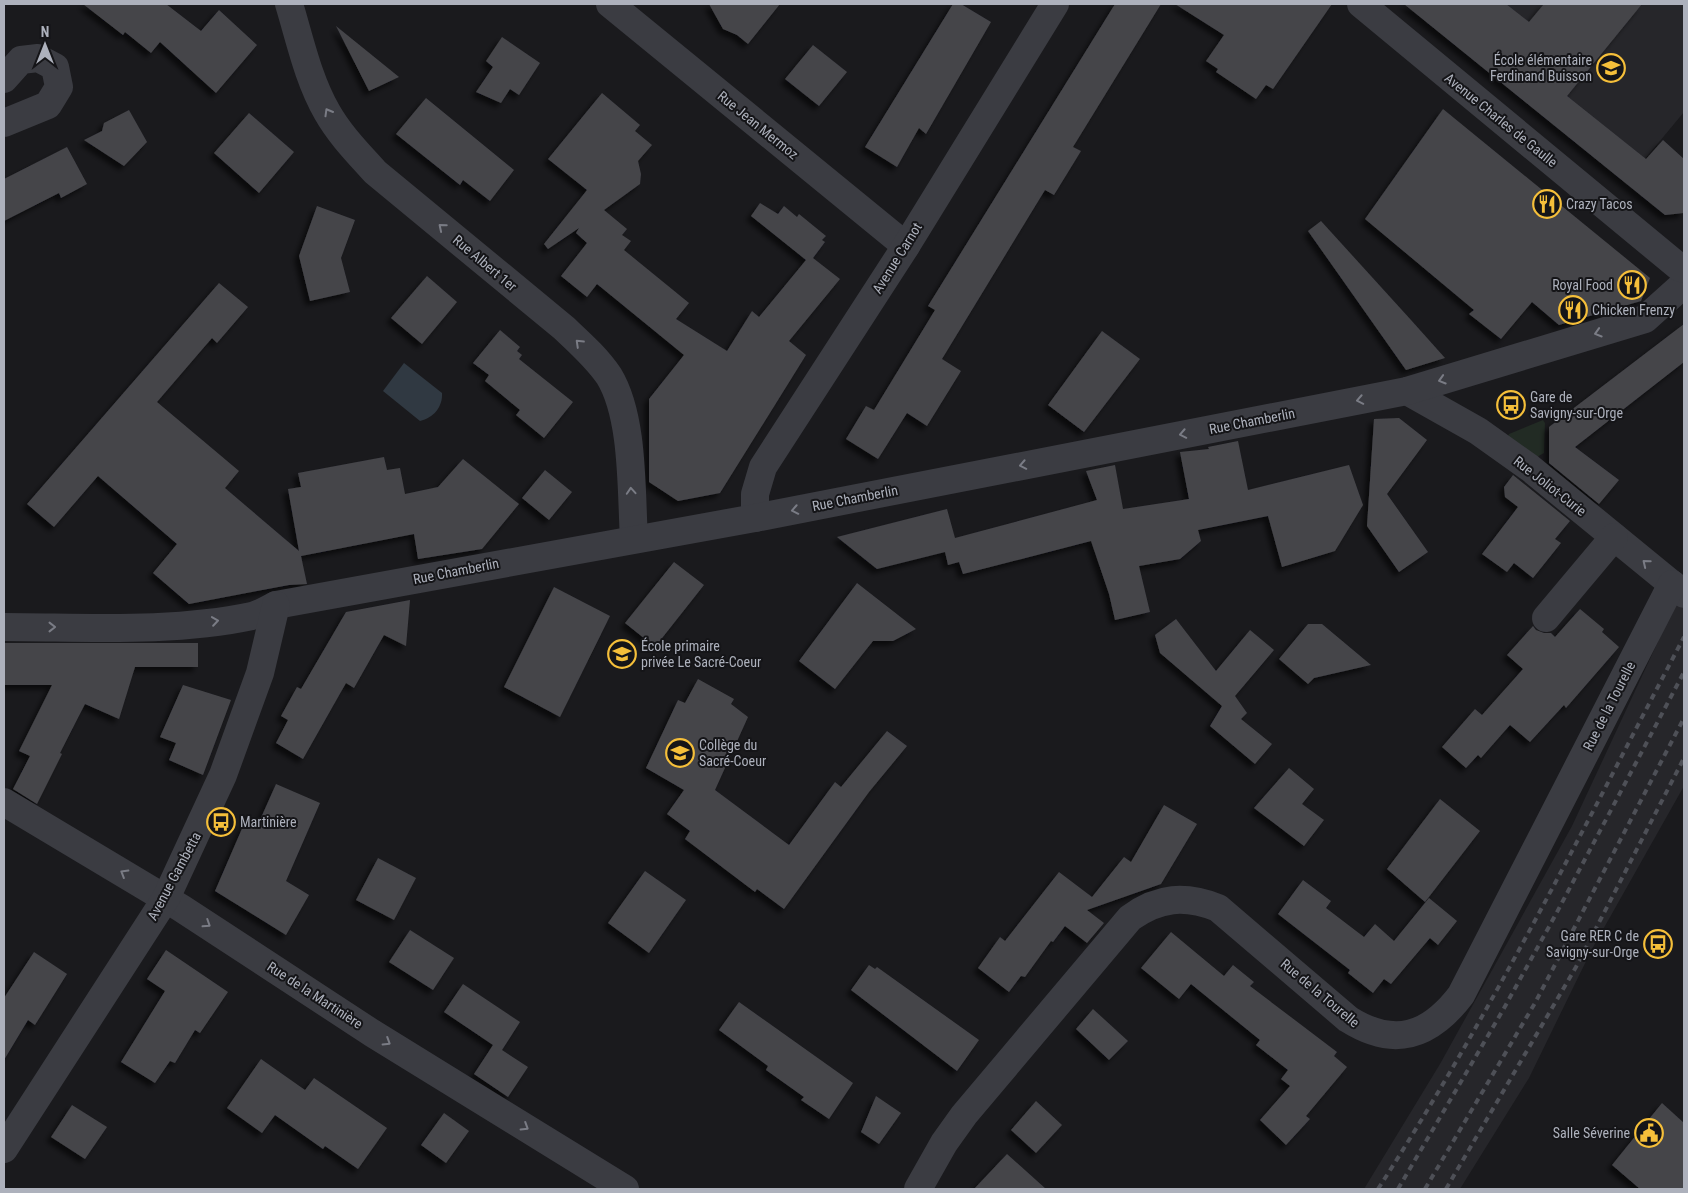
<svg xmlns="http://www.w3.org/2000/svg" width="1688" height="1193" font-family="'Roboto Condensed',sans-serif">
<defs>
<filter id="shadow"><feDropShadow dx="-4.5" dy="4.5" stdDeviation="2.5" flood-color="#0009"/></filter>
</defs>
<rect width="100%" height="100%" fill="#1a1a1d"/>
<g fill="#26262a">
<path d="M1404,4H1684V112L1625,183Z"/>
<path d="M1684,586V786L1592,949L1529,1078L1460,1189H1364L1440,1064L1572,826Z"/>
</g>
<path fill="#222b24" d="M1543,420L1545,423L1544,453L1535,458L1507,439L1509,434Z"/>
<path fill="#303942" d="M404,363L442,393C443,407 433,418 420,421L383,391Z"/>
<g fill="#45454a" filter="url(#shadow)">
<path d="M83,4H166L201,31L219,10L257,45L216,93L160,42L151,53L125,32L123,35Z"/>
<path d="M709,4H780L748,44L737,35L723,29Z"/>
<path d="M953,4H961L991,22L926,134L919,128L897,167L865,147Z"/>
<path d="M1115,4H1161L1073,147L1081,151L1054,195L1045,190L942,359L961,371L927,426L907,413L878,459L846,439L866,406L874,410L935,310L928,306Z"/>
<path d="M1175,4H1332L1273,89L1266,85L1256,99L1216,72L1218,69L1206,61L1224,35Z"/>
<path d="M1404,4H1506L1529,22L1544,4H1642L1567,96L1646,159L1663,140L1684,159V213L1665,215Z"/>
<path d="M336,26L399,77L369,91Z"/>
<path d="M502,37L540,63L519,95L510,89L501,103L476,92L493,67L486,61Z"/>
<path d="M813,45L847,72L819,106L785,79Z"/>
<path d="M602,93L640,125L635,131L652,145L638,161L641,174L640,184L604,210L627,229L622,235L631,241L624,250L689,303L676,319L727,351L752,311L759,317L806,260L751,216L760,203L778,214L784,206L797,217L799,214L826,236L822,240L825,242L813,258L840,279L789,341L806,355L720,493L678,501L649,482V399L684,355L597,284L587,297L561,276L587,243L576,233L579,228L548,249L544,244L587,190L548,159Z"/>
<path d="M426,98L514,170L490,201L463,180L460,185L396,134Z"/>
<path d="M1443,109L1650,278L1641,301L1559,325L1532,302L1501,339L1469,314L1474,310L1365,219Z"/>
<path d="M129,110L147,142L124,166L84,140L102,131L104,123Z"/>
<path d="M249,113L294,152L259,193L214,153Z"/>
<path d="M67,147L87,184L61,198L59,193L4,221V179Z"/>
<path d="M317,206L355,220L341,258L350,292L310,301L299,256Z"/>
<path d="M1321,221L1411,320L1445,358L1406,370L1308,231Z"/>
<path d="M427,276L457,302L422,344L391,318Z"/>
<path d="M219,283L248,307L217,343L212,338L157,402L239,471L225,488L299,551L288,489L301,487L298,473L384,457L387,470L400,468L405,494L438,487L463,459L519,504L482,549L418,559L414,534L301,556L307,584L289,585L189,604L153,573L177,544L98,476L54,527L27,504Z"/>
<path d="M1684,324V362L1575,447L1619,480L1599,504L1549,463V427Z"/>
<path d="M500,330L520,347L517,351L522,355L519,359L573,402L544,438L516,415L520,410L485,381L489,375L473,363Z"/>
<path d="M1102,331L1140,359L1084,432L1048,405Z"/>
<path d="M1399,418L1427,440L1387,494L1428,552L1399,572L1367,526L1374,419Z"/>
<path d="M1238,441L1248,490L1349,465L1363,505L1335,551L1282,567L1268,516L1198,530L1201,541L1180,559L1139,566L1150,612L1115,620L1109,594L1091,541L963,574L959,562L948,565L945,552L877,569L837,537L947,509L955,538L1097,500L1086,471L1115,465L1123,509L1189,499L1180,452L1209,449L1208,447Z"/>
<path d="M545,470L572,492L549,520L522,498Z"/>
<path d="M1513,475L1570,521L1555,539L1561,543L1533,578L1514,563L1507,572L1482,554L1518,507L1505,497L1504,487Z"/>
<path d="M674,562L704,585L655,647L625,623Z"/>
<path d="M857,583L916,629L893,641H873L835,689L799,661Z"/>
<path d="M554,587L610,616L560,717L504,687Z"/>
<path d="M410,600L406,646L384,635L354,688L346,683L303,759L276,743L288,720L281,716L297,687L301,689L346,612Z"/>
<path d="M1580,609L1604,629L1602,632L1619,647L1566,708L1564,705L1530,742L1510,725L1481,758L1478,755L1466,768L1442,747L1475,709L1482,715L1523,669L1507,655L1533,626L1536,630L1544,633H1551L1555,637Z"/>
<path d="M1176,619L1216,671L1250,630L1274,650L1235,696L1247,713L1241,719L1272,744L1255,764L1210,726L1222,706L1160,653L1155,635Z"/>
<path d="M1308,624H1322L1371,665L1314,678L1308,684L1279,659Z"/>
<path d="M4,643H198V667H135L119,719L85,704L60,753L62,754L37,804L13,789L30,756L19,751L52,685H4Z"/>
<path d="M698,679L734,699L731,704L748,717L715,790L789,845L835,782L841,787L887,731L907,746L869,792L784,909L757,889L755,892L685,839L690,831L667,814L684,790L646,768L678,700L685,703Z"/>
<path d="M183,685L231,700L203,775L169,760L176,743L160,737Z"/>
<path d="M1289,768L1314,789L1302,804L1324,820L1304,846L1254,808Z"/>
<path d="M276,784L320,803L286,881L309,895L286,935L215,891L244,824L256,829Z"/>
<path d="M1440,799L1480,831L1425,902L1387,869Z"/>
<path d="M1164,805L1197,824L1161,884L1087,910L1104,923L1087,943L1065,926L1053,942L1051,941L1025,977L1021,976L1009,992L978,968L1000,937L1005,941L1059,872L1092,897L1124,857L1131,862Z"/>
<path d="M378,858L416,878L394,920L356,900Z"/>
<path d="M645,871L686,900L649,953L608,923Z"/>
<path d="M1303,880L1331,901L1326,908L1364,937L1375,924L1394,941L1429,898L1457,921L1438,945L1430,938L1391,984L1384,979L1373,993L1348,973L1350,970L1278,914Z"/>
<path d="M410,930L454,958L433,990L389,962Z"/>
<path d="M1171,932L1224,976L1233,965L1254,982L1250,986L1337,1052L1334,1056L1347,1067L1306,1116L1310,1119L1286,1145L1260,1120L1290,1086L1281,1079L1288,1070L1256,1045L1260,1040L1191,984L1179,999L1141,968Z"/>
<path d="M166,950L228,992L200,1033L195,1030L175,1063L170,1061L155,1083L121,1062L165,991L147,979Z"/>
<path d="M34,952L67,974L35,1025L28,1020L4,1060V998Z"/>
<path d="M869,965L875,969L877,967L979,1040L957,1071L851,990Z"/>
<path d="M463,984L520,1022L502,1050L528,1067L508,1097L474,1074L493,1045L444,1012Z"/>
<path d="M739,1002L853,1083L829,1119L801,1100L804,1097L766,1070L768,1066L719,1030Z"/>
<path d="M1093,1009L1128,1041L1109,1060L1076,1029Z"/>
<path d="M261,1059L305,1090L314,1078L387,1128L358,1169L325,1146L323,1149L275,1115L262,1133L227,1108Z"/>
<path d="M876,1096L901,1113L879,1144L861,1132Z"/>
<path d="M1036,1101L1062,1125L1036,1153L1011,1130Z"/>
<path d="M1662,1103L1684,1123V1189H1640L1612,1165Z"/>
<path d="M72,1105L107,1127L85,1159L51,1137Z"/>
<path d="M444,1113L469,1131L446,1163L421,1145Z"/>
<path d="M1007,1154L1046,1189H974Z"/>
</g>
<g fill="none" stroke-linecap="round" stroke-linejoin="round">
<g stroke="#3b3c42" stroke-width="28">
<path d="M289,4C300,40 308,79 327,112C340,135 358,153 375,172L564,328C580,343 597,358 609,376C634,417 631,491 634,539"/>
<path d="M610,4L906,246"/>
<path d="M4,79L21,60L38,58L55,67L59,87L48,105L4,123"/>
<path d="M1407,391L1478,431L1530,468L1684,594"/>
<path d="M755,518V494L763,467L906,246L1055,4"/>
<path d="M1546,618L1614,537"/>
<path d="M4,627C85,627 171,633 252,616C260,614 268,609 276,605L755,518L1407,391L1645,319L1684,284"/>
<path d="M4,802L181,908L372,1033L625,1189"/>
<path d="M4,1149L166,898L223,775L260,673L276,605"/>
<path d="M918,1189L944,1143L964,1115L1130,918C1159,897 1185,895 1218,908L1348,1019C1394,1048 1429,1037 1461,995L1672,584"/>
</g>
<path stroke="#3b3c42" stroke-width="28" d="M1361,4L1679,267L1684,269"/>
<g stroke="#4e5057" stroke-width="4" stroke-dasharray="6 5" stroke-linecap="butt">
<path d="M1378,1189C1492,1013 1586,823 1684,637"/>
<path d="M1398,1189L1503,1010L1556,914L1684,672"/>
<path d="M1425,1189L1535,1003L1684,718"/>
<path d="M1446,1189L1576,967L1684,758"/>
</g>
</g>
<defs><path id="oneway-chevron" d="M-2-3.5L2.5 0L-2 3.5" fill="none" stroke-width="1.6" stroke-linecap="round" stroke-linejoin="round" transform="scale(1.25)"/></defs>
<g stroke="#7a7c85">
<use href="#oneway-chevron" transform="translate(328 112) rotate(-120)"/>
<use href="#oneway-chevron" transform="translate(442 227) rotate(-140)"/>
<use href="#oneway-chevron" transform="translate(1598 333) rotate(163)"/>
<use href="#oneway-chevron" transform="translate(579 343) rotate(-136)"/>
<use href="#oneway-chevron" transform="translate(1442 380) rotate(163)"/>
<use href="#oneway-chevron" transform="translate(1360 400) rotate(169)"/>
<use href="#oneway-chevron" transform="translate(1183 434) rotate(169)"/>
<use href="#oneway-chevron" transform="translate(1023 465) rotate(169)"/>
<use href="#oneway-chevron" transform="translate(631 491) rotate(-94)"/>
<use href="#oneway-chevron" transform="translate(795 510) rotate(169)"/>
<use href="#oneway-chevron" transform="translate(1646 563) rotate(-141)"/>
<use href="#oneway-chevron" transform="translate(215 621) rotate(-8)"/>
<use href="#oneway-chevron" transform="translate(52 627)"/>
<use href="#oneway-chevron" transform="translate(124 873) rotate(-149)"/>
<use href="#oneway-chevron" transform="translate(207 924) rotate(33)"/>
<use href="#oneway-chevron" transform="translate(387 1042) rotate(32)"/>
<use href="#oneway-chevron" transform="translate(525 1127) rotate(32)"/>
</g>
<defs>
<symbol id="school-ring" viewBox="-11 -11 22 22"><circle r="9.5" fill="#151518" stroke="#f5bf3a" stroke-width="1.5"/><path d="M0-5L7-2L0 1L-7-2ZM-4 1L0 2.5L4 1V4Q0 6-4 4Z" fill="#f5bf3a"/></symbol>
<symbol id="restaurant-ring" viewBox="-11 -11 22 22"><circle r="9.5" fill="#151518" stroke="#f5bf3a" stroke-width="1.5"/><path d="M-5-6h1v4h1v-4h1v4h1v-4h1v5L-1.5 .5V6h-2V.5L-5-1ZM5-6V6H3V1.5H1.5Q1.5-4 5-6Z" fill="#f5bf3a"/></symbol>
<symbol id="bus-ring" viewBox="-11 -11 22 22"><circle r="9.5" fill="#151518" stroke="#f5bf3a" stroke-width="1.5"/><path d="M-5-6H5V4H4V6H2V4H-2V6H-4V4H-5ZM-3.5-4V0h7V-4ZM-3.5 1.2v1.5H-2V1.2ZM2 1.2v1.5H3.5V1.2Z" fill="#f5bf3a"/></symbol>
<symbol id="civic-ring" viewBox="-11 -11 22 22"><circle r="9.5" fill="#151518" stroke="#f5bf3a" stroke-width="1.5"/><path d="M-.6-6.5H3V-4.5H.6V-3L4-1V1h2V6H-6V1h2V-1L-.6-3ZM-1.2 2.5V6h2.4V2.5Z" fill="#f5bf3a"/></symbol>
</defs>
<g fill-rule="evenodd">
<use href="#school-ring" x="1595" y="52" width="32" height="32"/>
<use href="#restaurant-ring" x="1531" y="188" width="32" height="32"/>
<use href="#restaurant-ring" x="1616" y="269" width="32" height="32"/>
<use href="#restaurant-ring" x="1557" y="294" width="32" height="32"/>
<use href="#bus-ring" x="1495" y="389" width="32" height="32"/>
<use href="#school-ring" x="606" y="638" width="32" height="32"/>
<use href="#school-ring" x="664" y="737" width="32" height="32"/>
<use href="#bus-ring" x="205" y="806" width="32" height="32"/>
<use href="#bus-ring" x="1642" y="928" width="32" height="32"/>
<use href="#civic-ring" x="1633" y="1117" width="32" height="32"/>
</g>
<g text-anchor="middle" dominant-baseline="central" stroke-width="4" stroke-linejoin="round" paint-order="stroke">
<g font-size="14" fill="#adb1bc" stroke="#151518" text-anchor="start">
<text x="1592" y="60" text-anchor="end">École élémentaire<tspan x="1592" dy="16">Ferdinand Buisson</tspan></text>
<text x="1566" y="204">Crazy Tacos</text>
<text x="1613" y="285" text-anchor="end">Royal Food</text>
<text x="1592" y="310">Chicken Frenzy</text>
<text x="1530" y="397">Gare de<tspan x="1530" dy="16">Savigny-sur-Orge</tspan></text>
<text x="641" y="646">École primaire<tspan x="641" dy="16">privée Le Sacré-Coeur</tspan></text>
<text x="699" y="745">Collège du<tspan x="699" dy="16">Sacré-Coeur</tspan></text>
<text x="240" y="822">Martinière</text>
<text x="1639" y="936" text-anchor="end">Gare RER C de<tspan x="1639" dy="16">Savigny-sur-Orge</tspan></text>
<text x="1630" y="1133" text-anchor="end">Salle Séverine</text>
</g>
<g font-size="14" fill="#adb1bc" stroke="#151518">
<text transform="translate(1501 120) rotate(39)">Avenue Charles de Gaulle</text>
<text transform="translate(758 125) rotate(39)">Rue Jean Mermoz</text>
<text transform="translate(897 258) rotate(-58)">Avenue Carnot</text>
<text transform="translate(485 263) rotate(40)">Rue Albert 1er</text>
<text transform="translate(1252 421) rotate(-11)">Rue Chamberlin</text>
<text transform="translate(1550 486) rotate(38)">Rue Joliot-Curie</text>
<text transform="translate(855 498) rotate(-11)">Rue Chamberlin</text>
<text transform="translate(456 571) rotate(-11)">Rue Chamberlin</text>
<text transform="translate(1609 706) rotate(-63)">Rue de la Tourelle</text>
<text transform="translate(174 876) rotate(-62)">Avenue Gambetta</text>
<text transform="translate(1320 993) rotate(40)">Rue de la Tourelle</text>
<text transform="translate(315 995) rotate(33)">Rue de la Martinière</text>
</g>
</g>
<rect width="1688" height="1193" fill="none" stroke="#adb1bc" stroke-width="10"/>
<g transform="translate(45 45)" stroke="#151518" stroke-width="4" paint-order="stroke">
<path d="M0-4L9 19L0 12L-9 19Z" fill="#adb1bc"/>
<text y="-8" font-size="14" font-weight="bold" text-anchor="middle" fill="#adb1bc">N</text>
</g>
</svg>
